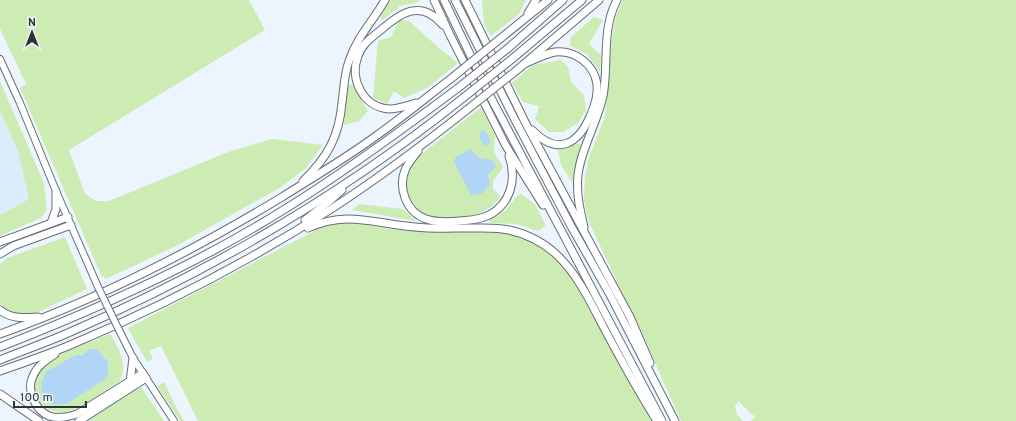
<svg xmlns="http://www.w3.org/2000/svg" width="1016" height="421" font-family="Overpass,sans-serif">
<rect width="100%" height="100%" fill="#ecf5fe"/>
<path fill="#ddecfb" d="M0,111L18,151L29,199L0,215Z"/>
<g fill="#ccecb3" fill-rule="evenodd">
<path d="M0,0H249L265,30L69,150L85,194L96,201H109L228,152L272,139L323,145L305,169L281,187L178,245L106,279L101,275L20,88L26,84L0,29Z"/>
<path d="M389,0H419V2L400,6L383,20L380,17Z"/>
<path d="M482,0H526L519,14L491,36L484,25Z"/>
<path d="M623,0H1016V421H751L755,417L738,401L735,407L737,415L743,421H681L651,354L588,220L584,200L585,178L588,160L605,116L612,39L616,16Z"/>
<path d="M594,17L603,20L589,44L601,55L600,72L587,54L570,46L571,37Z"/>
<path d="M399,20L409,21L439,48L458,63L427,88L404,98L394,91L387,104L373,98L378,41L391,37Z"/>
<path d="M561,60L568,67L571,82L584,95L586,110L578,123L563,132H549L535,119L539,106L523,102L512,83L533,65Z"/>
<path d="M0,81L44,183L47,210L41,218L0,236V215L29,199L18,151L0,111Z"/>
<path d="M352,84L368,111L359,121L344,125L348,86Z"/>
<path d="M481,107L495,136L494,152L503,167L493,181V189L501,197L491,207L476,215L454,219L429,218L419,212L407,196L406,178L409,164Z"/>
<path d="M581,143L572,182L561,165L558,150Z"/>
<path d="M521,194L535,204L546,226L538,231L516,224L490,223L489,219L505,211L517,196Z"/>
<path d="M359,204L403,209L416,221L352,210Z"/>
<path d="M356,222C375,227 397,231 416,231C460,232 509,221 546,249C559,259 568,273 577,287L651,421H198L161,346L149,351L153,359L147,362L128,328L316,230L333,223Z"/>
<path d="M65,237L87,289L34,314H18L4,308L0,304V264L7,258Z"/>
<path d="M110,334C119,347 128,366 120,381C111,387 102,392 94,398C79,407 64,419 47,408C40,404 37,399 35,391C34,382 37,372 43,366C60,351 89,343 110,334ZM96,349L105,357L109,368L79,394L66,404V362C75,356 85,353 96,349Z"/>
<path d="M164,382L175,405L184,421H180L157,386Z"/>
<path d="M141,387L164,421H89L108,407Z"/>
</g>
<g fill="#b0d5f6">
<path d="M485,130L490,140L489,144L484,146L479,137L480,132Z"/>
<path d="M470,149L479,158L493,160L496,166L488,175L490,185L481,194L471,195L454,162L455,158Z"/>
<path d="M90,349H96C107,359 111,362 107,378L66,404L55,405L45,399L41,392V382L47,371L76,355H82Z"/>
</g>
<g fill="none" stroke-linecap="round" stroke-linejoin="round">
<defs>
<g id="major">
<path d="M0,59L20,103L56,191L98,287"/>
<path d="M119,330L133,358L174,421"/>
</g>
<g id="highway">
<path d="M434,0L450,35L506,146L543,205"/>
<path d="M444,0L489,94L662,421"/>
<path d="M455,0L514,118L571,226L609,293L675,421"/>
<path d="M465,0L526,124L630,317L650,363"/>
<path d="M528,13L536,0"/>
<path d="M501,38L548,0"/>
<path d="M507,49L563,0"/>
<path d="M512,59L582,0"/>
<path d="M524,64C534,60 544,54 555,52C575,50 594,64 597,84C598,94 595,105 591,114C579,144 558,157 532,130"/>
<path d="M517,70L599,0"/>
<path d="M416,103C407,106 398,109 389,109C363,107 349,79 358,56C362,44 372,37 382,29C403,11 422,0 443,25"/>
<path d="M418,151C414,156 409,162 406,168C397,187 406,212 426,219C437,223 449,222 460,221C469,220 478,220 487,216C511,205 517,179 509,156"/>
<path d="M303,181C327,158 339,137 342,103C344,89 344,74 349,61C357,37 373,21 385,0"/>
<path d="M305,220L332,199L342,190"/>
<path d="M51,223L56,209V191"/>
<path d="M584,227C580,210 576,193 578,175C581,148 597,124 603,96C609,65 601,30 617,0"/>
<path d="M308,228C348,210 374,224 415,227C433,229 451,228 469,228C483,228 496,227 509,230C527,234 543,242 557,255C578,275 591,303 604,328C621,360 638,391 657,421"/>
<path d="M0,242L68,217"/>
<path d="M0,254L13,246L71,225"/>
<path d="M0,310C11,319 24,318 38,317"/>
<path d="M0,334C98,299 193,251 282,197C314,177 346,158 376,136C403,117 427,97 453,77"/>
<path d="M0,347C98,309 196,265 285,209C345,172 402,130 458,88"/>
<path d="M55,354C46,360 37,366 33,376C26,390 35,410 49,416C58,419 68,417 77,414L143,373"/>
<path d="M0,360C22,351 45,343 68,333C209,272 343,194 463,98"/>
<path d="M0,371C23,363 46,355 68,346C159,308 248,262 331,209C379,178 424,144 468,109"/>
<path d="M130,382L133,358"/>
<path d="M0,394L39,421"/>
<path d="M79,421L146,378"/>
</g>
</defs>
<use href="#major" stroke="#656d75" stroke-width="8"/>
<use href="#highway" stroke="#656d75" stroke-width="9"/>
<use href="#major" stroke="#fff" stroke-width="6"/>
<use href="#highway" stroke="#fff" stroke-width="7"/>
<defs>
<path id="major-bridge" d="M98,287L119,330"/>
<g id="highway-bridge">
<path d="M453,77L501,38"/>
<path d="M458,88L507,49"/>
<path d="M463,98L512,59"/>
<path d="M468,109L517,70"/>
</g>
</defs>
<use href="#major-bridge" stroke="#656d75" stroke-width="8" stroke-linecap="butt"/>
<use href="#highway-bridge" stroke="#656d75" stroke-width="9" stroke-linecap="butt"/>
<use href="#major-bridge" stroke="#fff" stroke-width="6"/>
<use href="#highway-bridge" stroke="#fff" stroke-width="7"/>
</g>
<g transform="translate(32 32)" stroke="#ecf5fe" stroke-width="3" paint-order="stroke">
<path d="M0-3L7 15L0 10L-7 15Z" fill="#2f3236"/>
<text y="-6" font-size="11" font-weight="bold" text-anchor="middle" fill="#2f3236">N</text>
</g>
<path d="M14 401v6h72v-6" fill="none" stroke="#2f3236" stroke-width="2"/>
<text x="20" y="401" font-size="12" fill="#2f3236" stroke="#ecf5fe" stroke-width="3" paint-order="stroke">100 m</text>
</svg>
